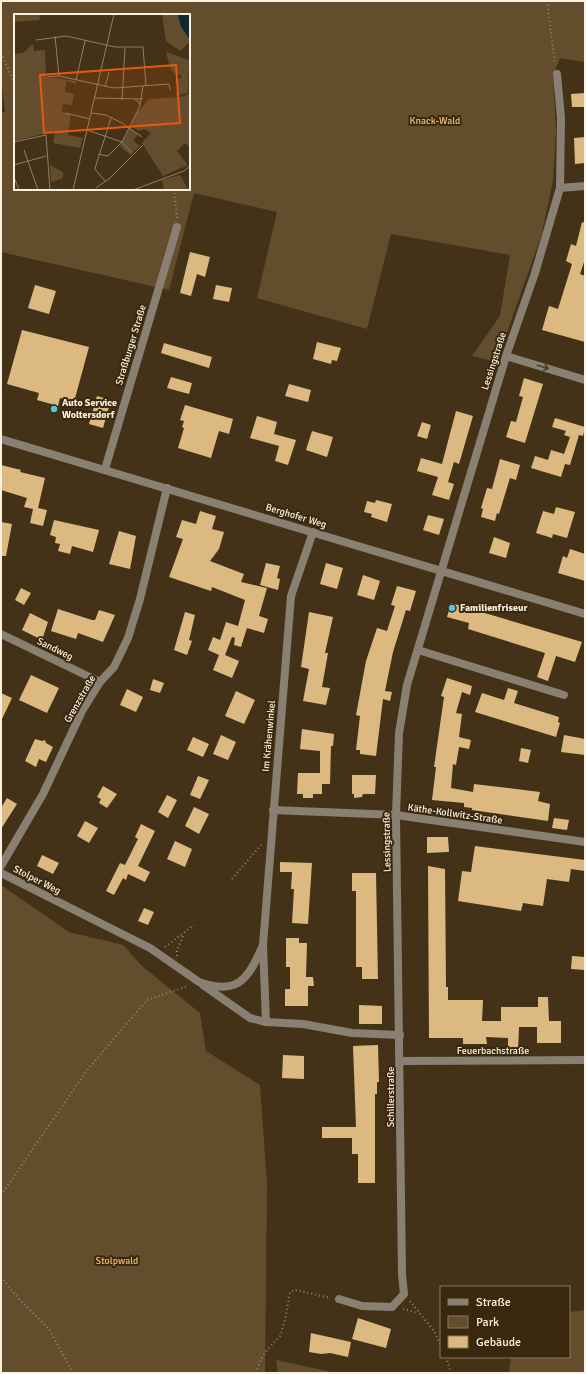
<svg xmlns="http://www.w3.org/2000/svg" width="586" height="1374" font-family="Signika,sans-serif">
<rect width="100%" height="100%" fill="#433218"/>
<g fill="#634d2d" fill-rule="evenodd">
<path d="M1,1H585V62L560,58L553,76L556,130L553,181L541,237L497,360L493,361L472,356L500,316L510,255L391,234L367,329L257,298L277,212L194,193L169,290L1,252V112H5L1,80ZM15,15H189V189H15Z"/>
<path d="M1,885L69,932L123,945L142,966L200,1013L206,1051L260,1085L267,1184L265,1373H1Z"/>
<path d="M585,1310V1373H509L511,1357H569V1312Z"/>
<path d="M276,1360L336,1373H278Z"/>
</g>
<g fill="#ddb982">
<path d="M585,93V107H572L571,94Z"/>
<path d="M585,137V163L575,164L574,138Z"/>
<path d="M582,222L585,223V259L580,274L585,276V342L542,330L549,306L558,309L572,264L566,261L571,244L576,246Z"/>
<path d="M190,252L210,257L205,277L197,274L191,296L180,293Z"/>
<path d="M35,285L56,291L49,314L28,308Z"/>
<path d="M216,285L232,288L229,302L213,299Z"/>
<path d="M22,330L89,347L74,402L60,398L58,406L37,400L39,393L7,384Z"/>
<path d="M317,342L341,348L337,361L332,360L331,364L313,359Z"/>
<path d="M164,343L212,357L209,368L161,353Z"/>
<path d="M171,377L192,383L189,394L167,388Z"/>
<path d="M524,378L543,384L525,443L506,437L511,421L516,422L523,397L519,396Z"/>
<path d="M289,384L311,390L308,402L285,396Z"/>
<path d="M97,396L111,400L103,428L89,424Z"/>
<path d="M185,405L233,419L229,434L219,431L211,458L178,448L184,428L182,427L184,421L180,420Z"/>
<path d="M456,411L473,416L459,464L454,462L448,482L454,484L449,500L432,495L438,477L417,471L421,458L442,464Z"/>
<path d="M257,416L277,422L274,434L296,440L288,465L275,461L279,446L250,438Z"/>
<path d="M555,418L585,427L583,436L579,435L570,465L565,464L561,477L531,468L535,456L548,460L551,450L564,454L570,437L564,435L566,431L552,427Z"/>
<path d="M422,422L431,425L427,439L417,436Z"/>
<path d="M312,431L333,437L327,457L306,450Z"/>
<path d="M500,459L520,465L516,480L510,478L499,514L497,513L495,521L481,517L483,509L481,508L487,488L492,489Z"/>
<path d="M1,465L21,470L20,472L45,478L38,508L47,510L43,526L30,523L33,509L24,507L27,498L1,490Z"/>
<path d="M376,500L392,504L387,522L371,517L372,514L364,512L367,501L375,503Z"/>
<path d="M556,507L575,512L567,538L553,534L552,538L536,533L543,511L554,514Z"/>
<path d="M200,511L216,516L212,529L224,532L219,549L210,561L244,574L241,582L267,588L259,616L268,619L264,633L247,628L241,647L234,645L235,638L232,637L225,655L239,661L232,678L213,670L219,655L208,650L213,637L220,640L226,622L238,626L245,600L212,587L211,591L169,577L183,539L176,537L182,520L196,524Z"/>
<path d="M428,515L444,519L439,535L423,530Z"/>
<path d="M54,520L99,530L93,552L72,546L70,554L58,551L60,544L55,543L56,537L50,535Z"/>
<path d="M1,522L12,524L6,556H1Z"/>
<path d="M119,531L136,536L130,569L109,564Z"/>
<path d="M494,537L510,543L506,558L489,553Z"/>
<path d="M570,549L585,554V581L558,573L563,556L567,558Z"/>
<path d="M266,563L280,566L277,578L280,579L278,590L260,585Z"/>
<path d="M326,563L343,568L337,589L320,584Z"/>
<path d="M363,575L380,581L374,600L357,595Z"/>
<path d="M397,586L416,591L410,611L406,610L393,652L385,691L392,692L390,701L383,699L376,756L360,754V750H356L360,716L356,715L366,661L377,628L387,631L395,606L391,605Z"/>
<path d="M21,588L31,593L24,605L15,600Z"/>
<path d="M451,603L582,642L575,662L556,656L548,681L537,677L545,653L468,629L469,623L447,617Z"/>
<path d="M58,609L92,620H95L99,610L115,615L103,642L78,633L76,639L51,631Z"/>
<path d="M185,612L195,615L189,640L192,641L187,655L174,650Z"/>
<path d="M309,612L333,617L325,653H328L322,687L330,688L326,705L303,701L309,669L301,667Z"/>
<path d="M30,613L48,622L42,640L22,630Z"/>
<path d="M31,675L59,688L47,713L19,700Z"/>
<path d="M447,678L472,686L470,695L462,692L456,713L462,714L459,737L471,740L469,749L459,747L456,765L453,764L451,788L473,792L474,784L540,792L538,801L550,804L548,821L472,810V808L464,807V803L432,800L436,767H434L444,697L441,696Z"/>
<path d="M153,679L164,683L160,693L150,690Z"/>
<path d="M508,688L518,691L514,703L559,717L558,722L560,723L556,737L475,712L482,693L504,700Z"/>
<path d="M127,689L143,697L136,712L120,705Z"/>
<path d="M236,691L255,700L244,724L225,716Z"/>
<path d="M1,693L12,698L1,721Z"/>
<path d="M302,729L334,734L333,746H331L330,784H322V794H313V798H303V794H297L298,773H320V751L300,749Z"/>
<path d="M221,735L236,742L228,760L213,754Z"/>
<path d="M564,735L585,739V755L561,752Z"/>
<path d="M193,737L209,744L203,757L187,750Z"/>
<path d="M35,739L42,741L45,740L46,743L53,747L46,762L39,759L36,767L25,761Z"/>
<path d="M521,748L531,750L528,763L519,761Z"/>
<path d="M352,775H376L375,794H363L362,797L354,798V794H352Z"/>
<path d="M198,776L209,780L200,799L190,795Z"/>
<path d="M103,786L117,794L107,808L99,803L101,799L97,797Z"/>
<path d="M167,795L177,800L168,818L158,812Z"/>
<path d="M7,798L17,804L1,829V808Z"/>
<path d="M194,807L209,814L199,834L185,826Z"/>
<path d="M554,818L569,820L567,830L552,828Z"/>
<path d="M85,821L98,828L89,843L77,836Z"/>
<path d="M141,824L155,831L138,866L150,872L145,882L128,874L126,880L123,878L114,895L106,891L120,863L125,865L138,839L135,837Z"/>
<path d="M427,837H448L449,852L427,853Z"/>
<path d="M175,841L192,849L185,867L167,859Z"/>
<path d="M475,846L585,860V871L571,869L569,882L547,879L543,906L523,903L521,911L458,901L462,871L471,872Z"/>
<path d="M42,855L59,863L53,874L37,866Z"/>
<path d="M280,862L312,863L308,924L292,923L294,889H291L292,872H280Z"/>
<path d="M428,866L445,869L446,987H448V1000H483L482,1021H501V1007H538V997H548L549,1021H561V1043H537V1027H519L518,1050H508V1038L486,1037L487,1044H463V1038H429Z"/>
<path d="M352,873H376L378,979H362V967H356V891H352Z"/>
<path d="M144,908L154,912L148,925L138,921Z"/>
<path d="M286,938H299V943H307L306,977H313L314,986H308V1006H285V989H290V967H286Z"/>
<path d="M572,956L585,957V970L571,969Z"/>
<path d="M359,1005L382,1006V1024H359Z"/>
<path d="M378,1045L379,1082H377V1094H375V1183H358V1154H352V1138H322V1127H356L353,1046Z"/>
<path d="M283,1055L304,1056V1079L282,1078Z"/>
<path d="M358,1318L391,1329L386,1348L352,1339Z"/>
<path d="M311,1333L351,1342L348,1357L330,1353L321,1354L309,1352Z"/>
</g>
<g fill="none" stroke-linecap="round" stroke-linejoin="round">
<g stroke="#958671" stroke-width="2" stroke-dasharray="1 3" stroke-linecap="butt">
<path d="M547,1L555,64"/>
<path d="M1,53L15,85"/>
<path d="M174,189L177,218"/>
<path d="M232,879L261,845"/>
<path d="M165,947L194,925"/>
<path d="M177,956V950L183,936"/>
<path d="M1,1195L88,1069L147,1000L188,986"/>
<path d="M1,1277L19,1299L49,1329L73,1373"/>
<path d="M410,1301L434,1331L441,1346"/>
<path d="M403,1309L418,1313"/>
<path d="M446,1357L451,1373"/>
<path d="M256,1373L261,1359L268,1349L280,1336L285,1320L290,1292L296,1290L330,1298"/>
</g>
<g stroke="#898073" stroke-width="8">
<path d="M560,188L585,186"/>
<path d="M506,356L585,380"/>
<path d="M1,439L585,614"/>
<path d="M105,469L177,227"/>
<path d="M1,634L100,682"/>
<path d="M418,650L564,695"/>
<path d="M273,810L396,815L585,842"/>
<path d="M1,866L43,794L82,711L100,682L114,667L128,638L140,599L167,488"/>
<path d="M1,873L150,948L199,982C236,995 248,981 262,947"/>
<path d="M203,985L250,1018L266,1022L303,1024L352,1033L400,1035"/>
<path d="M266,1022L263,945L291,596L313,532"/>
<path d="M400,1061L585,1060"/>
<path d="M339,1299L362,1306L392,1307L404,1294L402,1274L396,815L399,733L407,685L506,356L535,273L560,188L561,118L557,74"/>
</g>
</g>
<defs><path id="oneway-shaft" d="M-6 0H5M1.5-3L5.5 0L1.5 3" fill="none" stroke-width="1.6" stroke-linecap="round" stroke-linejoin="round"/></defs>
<use stroke="#4d3e26" href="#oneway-shaft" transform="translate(543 367) rotate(17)"/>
<g fill="#53cadc" stroke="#39280d" stroke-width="1.5">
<circle cx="54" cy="409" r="4"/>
<circle cx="452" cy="608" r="4"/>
</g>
<g text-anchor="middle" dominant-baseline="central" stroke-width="4" stroke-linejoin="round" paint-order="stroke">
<g font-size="10" fill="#f4c173" stroke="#39280d">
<text x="435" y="121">Knack-Wald</text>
<text x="117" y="1261">Stolpwald</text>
</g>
<g font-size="10" fill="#fdf2e2" stroke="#39280d">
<text transform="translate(131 345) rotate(-73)">Straßburger Straße</text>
<text transform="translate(494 361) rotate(-72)">Lessingstraße</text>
<text transform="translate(296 516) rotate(17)">Berghofer Weg</text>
<text transform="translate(55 649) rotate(26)">Sandweg</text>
<text transform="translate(80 699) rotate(-60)">Grenzstraße</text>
<text transform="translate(269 736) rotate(-85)">Im Krähenwinkel</text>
<text transform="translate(455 814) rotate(8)">Käthe-Kollwitz-Straße</text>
<text transform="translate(387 842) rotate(-91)">Lessingstraße</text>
<text transform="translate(37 880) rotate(27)">Stolper Weg</text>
<text x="493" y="1051">Feuerbachstraße</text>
<text transform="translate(391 1097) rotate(-90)">Schillerstraße</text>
</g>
<g font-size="10" font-weight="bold" fill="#fdf2e2" stroke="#39280d" text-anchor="start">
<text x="62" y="403">Auto Service<tspan x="62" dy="12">Woltersdorf</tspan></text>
<text x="460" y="608">Familienfriseur</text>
</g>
</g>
<g transform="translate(14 14)">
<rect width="176" height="176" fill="#433218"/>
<path d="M0,0H25L26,6L0,8ZM148,0H164L167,13L176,12V28L166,37L152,27ZM19,30L20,37L31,36L32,63L62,67V70L52,67L51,78L60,80L58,91L49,90L48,98L57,100L54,121L69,124L66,134L39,129L41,117L0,127V40L9,39ZM152,38L175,46L174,79L162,82L164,70L161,68L168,62L160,59L156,54ZM176,79V134L171,129L163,137L174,151L149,162L128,129L137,119L130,115L125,117L117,112L122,100L135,85L167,83ZM116,114L124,120L119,127L126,132L116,141L106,132ZM36,151L49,158V164L37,168ZM166,161L174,175L150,176L148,166Z" fill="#634d2d"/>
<path d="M164,0H176V26L167,13Z" fill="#102b2f"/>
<path fill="none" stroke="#8d7f69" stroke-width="1" d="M41,22L45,62M22,26L52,22L101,33H129L132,72M33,63L45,62L100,74L155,70L156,76M62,66L71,27M91,73L95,58M80,84L129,85M108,86L111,34M126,91L129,72M51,99L76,105M77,99L92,101L108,109L128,123M73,116L108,128L118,139M0,128L32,121L36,176M10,136L24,176M84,140L94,142L108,128L126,92L125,88L121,86M0,151L32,142M0,163L5,176M91,167L81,155L82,151L97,104M82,174L96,164L129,131M59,176L100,0M119,176L170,157L176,152"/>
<path fill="#e8590c" fill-opacity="0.15" stroke="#e8590c" stroke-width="2" d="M162,51L166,109L30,119L26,61Z"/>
<rect width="176" height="176" fill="none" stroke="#fdf2e2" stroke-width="2"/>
</g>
<rect width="586" height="1374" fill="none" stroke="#fdf2e2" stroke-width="4"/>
<rect x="440" y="1286" width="130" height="72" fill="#39280d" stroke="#877962"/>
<rect x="448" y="1299" width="20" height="6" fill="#898073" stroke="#877962"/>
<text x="476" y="1306" font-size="12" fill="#fdf2e2">Straße</text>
<rect x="448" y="1316" width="20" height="12" fill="#634d2d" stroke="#877962"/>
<text x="476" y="1326" font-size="12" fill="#fdf2e2">Park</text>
<rect x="448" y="1336" width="20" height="12" fill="#ddb982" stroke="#877962"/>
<text x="476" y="1346" font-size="12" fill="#fdf2e2">Gebäude</text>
</svg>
